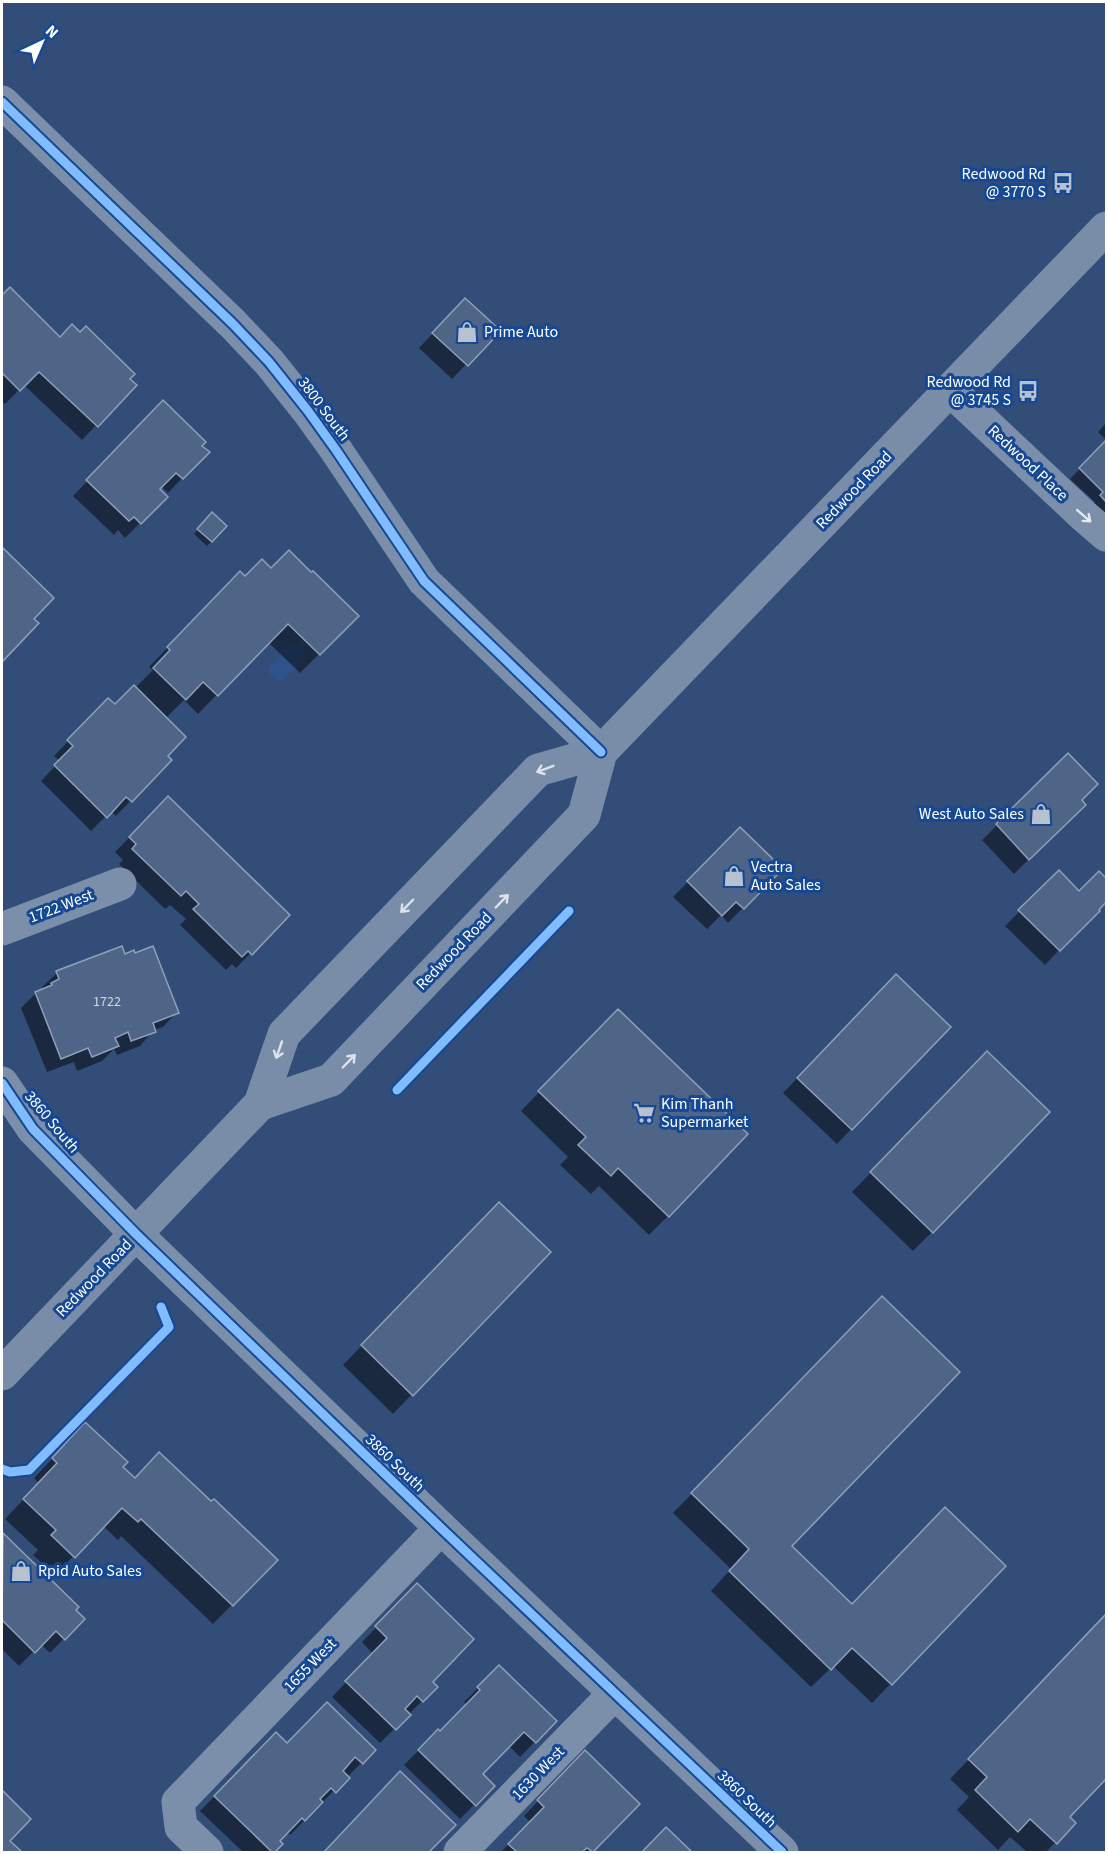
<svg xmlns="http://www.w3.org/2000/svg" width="1108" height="1854" font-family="'Source Sans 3',sans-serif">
<rect width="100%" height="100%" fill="#324e78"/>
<path fill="#2e538a" d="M303,640L306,644L303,648L305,661C297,669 288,673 280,681L273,678L268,671L270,666L280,657L282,648L290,643H300Z"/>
<g fill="#0007">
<path d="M2,294L60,339L128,379L135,385L82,440L24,385L5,404L2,401Z"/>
<path d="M451,314L498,331L452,379L419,348Z"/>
<path d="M149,417L200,446L207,452L168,493L161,486L158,489L166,497L125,538L118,530L114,535L73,496Z"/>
<path d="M1106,423V440L1098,432Z"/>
<path d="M1106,442V515L1091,506L1095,502L1070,479Z"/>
<path d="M212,515L225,527L207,546L194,534Z"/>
<path d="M3,551L32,619L37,623L2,660V552Z"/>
<path d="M271,570L357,616L300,673L268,642L198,714L184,700L166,718V756L170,760L116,816L111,811L91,831L41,781L60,761L54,756L108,700L115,706L135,688L153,670L149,667L221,592L245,578Z"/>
<path d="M1068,756L1080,800L1084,805L1014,874L982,840Z"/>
<path d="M168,798L288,915L236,968L232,964L226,970L180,925L186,919L170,905L165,909L119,864L123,860L115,852Z"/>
<path d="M740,829L780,870L728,923L721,915L707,929L673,897Z"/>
<path d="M1059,872L1079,893L1099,873L1106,880V900L1045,965L1005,926Z"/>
<path d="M124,956L177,1012L163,1027L154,1030L140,1046L117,1055L114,1049L102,1061L77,1071L74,1062L47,1072L21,1008L36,993L44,990L42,987L57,973Z"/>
<path d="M881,991L949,1027L837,1144L783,1093Z"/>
<path d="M599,1030L668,1216L649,1235L599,1186L591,1194L560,1165L568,1157L521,1111Z"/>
<path d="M968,1072L932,1232L913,1251L852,1192Z"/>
<path d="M480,1223L549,1252L393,1414L343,1365Z"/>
<path d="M863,1317L790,1546L851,1605L1004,1566L872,1703L833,1666L811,1687L711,1591L731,1569L673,1513Z"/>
<path d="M67,1443L121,1467L134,1480L276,1560L213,1624L121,1536L118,1540L103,1526L55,1575L33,1555L38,1550L5,1519L39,1483L34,1478Z"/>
<path d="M3,1535L77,1607L74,1610L83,1619L50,1653L41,1644L19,1666L2,1649Z"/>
<path d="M417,1586L431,1682L436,1687L380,1743L332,1697L373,1654L362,1642Z"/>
<path d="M1106,1616V1777L1068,1817L1074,1823L1046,1852H1027L1010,1837L998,1850L957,1810L969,1797L950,1779Z"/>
<path d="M499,1667L555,1721L520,1757L509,1746L481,1774L493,1786L460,1819L404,1765L438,1731L440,1733L467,1705L464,1702Z"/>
<path d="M276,1734L287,1745L374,1750L290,1835L287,1832L278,1841L281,1844L272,1852H243L200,1811Z"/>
<path d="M570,1767L638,1804L592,1852H501L530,1822L524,1816Z"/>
<path d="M386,1788L453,1825L427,1852H325Z"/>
<path d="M2,1793L29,1819L8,1841L20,1852H2Z"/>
<path d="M666,1829L690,1852H643Z"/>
</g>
<g fill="#4f6587" stroke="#90a0b8" stroke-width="1.5">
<path d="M10,287L60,337L72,324L80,332L86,326L135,374L130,379L137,385L98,427L39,372L20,391L2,373V292L3,294Z"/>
<path d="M465,298L501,331L468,366L432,333Z"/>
<path d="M163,400L206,442L202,446L210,452L183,479L176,473L160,489L168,497L141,524L134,517L129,521L86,480Z"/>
<path d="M1106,440V502L1100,495L1103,492L1079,468Z"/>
<path d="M212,512L227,526L212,542L197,529Z"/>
<path d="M3,548L54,598L34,619L39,623L2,662V550Z"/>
<path d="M289,550L311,572L313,571L359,616L320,655L288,624L218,696L203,682L186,700L153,668L170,650L167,647L240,571L245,576L262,559L271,568Z"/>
<path d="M134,685L186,737L168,756L172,760L132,802L126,797L107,818L54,765L73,746L67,740L108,698L115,704Z"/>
<path d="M1068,753L1098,784L1082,800L1086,805L1029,860L996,824Z"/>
<path d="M168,796L290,915L252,955L248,951L242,957L193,909L199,904L186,891L181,896L132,849L136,844L129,837Z"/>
<path d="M740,827L775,861L774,862L782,870L744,909L736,902L722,916L687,881Z"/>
<path d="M1059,870L1079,891L1099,871L1106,878V902L1099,910L1100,911L1060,951L1018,910Z"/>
<path d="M122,946L125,954L134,950L135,953L153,946L179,1013L153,1023L156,1032L131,1041L128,1032L115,1038L119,1046L92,1057L88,1048L61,1059L35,992L52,985L51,983L59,979L56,971Z"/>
<path d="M896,974L951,1027L852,1130L797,1078Z"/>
<path d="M618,1009L748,1134L669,1217L618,1168L611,1176L578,1145L586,1137L538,1091Z"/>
<path d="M987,1051L1050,1112L933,1233L870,1172Z"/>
<path d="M499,1202L551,1252L413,1396L361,1345Z"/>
<path d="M882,1296L960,1372L792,1546L852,1604L945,1507L1006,1566L892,1685L852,1648L831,1670L729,1571L749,1549L691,1493Z"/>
<path d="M85,1422L128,1462L123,1467L135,1478L159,1452L211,1501L214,1499L278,1560L233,1606L141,1519L138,1522L122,1508L75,1558L51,1535L56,1530L23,1499L57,1463L52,1458Z"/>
<path d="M3,1533L79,1607L76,1610L85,1619L65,1640L56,1631L35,1653L2,1620Z"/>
<path d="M417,1583L474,1639L433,1682L438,1687L423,1702L417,1696L405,1709L411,1715L396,1730L345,1681L387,1638L375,1626Z"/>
<path d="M1106,1614V1779L1070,1817L1076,1823L1057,1844L1030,1819L1018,1832L975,1790L987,1777L968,1759Z"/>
<path d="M499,1665L557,1721L536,1743L524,1732L483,1774L495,1786L476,1806L418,1750L438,1729L440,1731L480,1690L477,1687Z"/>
<path d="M327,1702L376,1750L363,1764L355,1757L343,1771L350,1778L336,1793L331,1788L320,1799L323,1802L305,1821L302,1818L280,1841L283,1844L275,1852H272L214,1796L276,1732L287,1743Z"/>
<path d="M585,1750L640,1804L593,1852L587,1848L582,1852H517L508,1844L544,1807L537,1800Z"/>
<path d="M400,1771L456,1825L429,1852H324Z"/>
<path d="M2,1790L31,1819L10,1841L22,1852H2Z"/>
<path d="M666,1827L692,1852H642Z"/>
</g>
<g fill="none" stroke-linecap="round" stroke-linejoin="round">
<g stroke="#7b8fab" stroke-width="33">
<path d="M2,102L233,324L269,362L308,411L336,450L424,581L601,752"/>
<path d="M950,390L1084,516L1106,535"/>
<path d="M2,929L120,884"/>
<path d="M2,1083L33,1129L136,1234L441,1528L782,1852"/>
<path d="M207,1852L181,1827L178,1802L441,1528"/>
<path d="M460,1852L615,1693"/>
</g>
<g stroke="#798da9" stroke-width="33">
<path d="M260,1104L331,1080L584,815L601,752L1106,228"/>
<path d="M2,1374L260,1104L284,1034L538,770L601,752"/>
</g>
<defs>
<g id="cycleway">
<path d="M2,102L233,324L269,362L308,411L336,450L424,581L601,752"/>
<path d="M2,1083L33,1129L136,1234L441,1528L782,1852"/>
<path d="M397,1090L569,911"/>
<path d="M2,1469L10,1472L29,1470L169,1327L161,1307"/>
</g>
</defs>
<use href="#cycleway" stroke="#154895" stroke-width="13"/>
<use href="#cycleway" stroke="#80bcff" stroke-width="9"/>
</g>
<defs><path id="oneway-shaft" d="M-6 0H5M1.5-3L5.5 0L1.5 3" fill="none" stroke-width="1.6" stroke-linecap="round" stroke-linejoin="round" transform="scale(1.5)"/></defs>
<use stroke="#e5e9ee" href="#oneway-shaft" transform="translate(1084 516) rotate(41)"/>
<g stroke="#dee2ea">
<use href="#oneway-shaft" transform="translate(545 769) rotate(159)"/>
<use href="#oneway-shaft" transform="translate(502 901) rotate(-46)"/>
<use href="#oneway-shaft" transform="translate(407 906) rotate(134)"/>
<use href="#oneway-shaft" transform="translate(279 1050) rotate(109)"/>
<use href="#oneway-shaft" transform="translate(349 1061) rotate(-46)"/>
</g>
<defs>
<symbol id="bus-bare" viewBox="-9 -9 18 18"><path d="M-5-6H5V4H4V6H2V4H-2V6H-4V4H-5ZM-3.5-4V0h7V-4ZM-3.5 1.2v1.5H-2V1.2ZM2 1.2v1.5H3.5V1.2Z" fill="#b7c1d0" stroke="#154895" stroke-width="2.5" paint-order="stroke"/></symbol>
<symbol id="shop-bare" viewBox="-9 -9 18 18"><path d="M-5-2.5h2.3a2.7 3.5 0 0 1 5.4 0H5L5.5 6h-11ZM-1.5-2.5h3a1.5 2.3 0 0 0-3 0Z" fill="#b7c1d0" stroke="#154895" stroke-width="2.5" paint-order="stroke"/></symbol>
<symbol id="supermarket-bare" viewBox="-9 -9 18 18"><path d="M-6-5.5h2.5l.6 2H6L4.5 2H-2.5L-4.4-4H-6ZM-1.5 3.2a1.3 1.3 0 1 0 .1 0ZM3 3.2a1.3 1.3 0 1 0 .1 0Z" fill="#b7c1d0" stroke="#154895" stroke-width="2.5" paint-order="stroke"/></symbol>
</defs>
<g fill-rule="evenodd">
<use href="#bus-bare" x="1048" y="168" width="30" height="30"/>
<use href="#shop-bare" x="452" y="317" width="30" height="30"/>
<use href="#bus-bare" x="1013" y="376" width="30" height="30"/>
<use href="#shop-bare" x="1026" y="799" width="30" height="30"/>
<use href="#shop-bare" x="719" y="861" width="30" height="30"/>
<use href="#supermarket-bare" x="629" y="1098" width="30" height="30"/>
<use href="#shop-bare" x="6" y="1556" width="30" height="30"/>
</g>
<g text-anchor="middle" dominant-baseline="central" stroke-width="6" stroke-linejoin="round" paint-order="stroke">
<g font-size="14" fill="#d3d8e1">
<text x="107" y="1002">1722</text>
</g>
<g font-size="16" fill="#fff" stroke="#154895" text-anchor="start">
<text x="1046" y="174" text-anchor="end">Redwood Rd<tspan x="1046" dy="18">@ 3770 S</tspan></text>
<text x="484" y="332">Prime Auto</text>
<text x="1011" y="382" text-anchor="end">Redwood Rd<tspan x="1011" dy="18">@ 3745 S</tspan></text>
<text x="1024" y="814" text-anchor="end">West Auto Sales</text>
<text x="751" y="867">Vectra<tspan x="751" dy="18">Auto Sales</tspan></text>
<text x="661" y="1104">Kim Thanh<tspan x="661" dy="18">Supermarket</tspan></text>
<text x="38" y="1571">Rpid Auto Sales</text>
</g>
<g font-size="16" fill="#fff" stroke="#154895">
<text transform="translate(324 409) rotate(53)">3800 South</text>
<text transform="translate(1028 463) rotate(43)">Redwood Place</text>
<text transform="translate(854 490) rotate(-46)">Redwood Road</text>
<text transform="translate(61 906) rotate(-21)">1722 West</text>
<text transform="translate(454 951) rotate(-46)">Redwood Road</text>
<text transform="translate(52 1122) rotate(50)">3860 South</text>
<text transform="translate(94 1278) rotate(-46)">Redwood Road</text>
<text transform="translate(395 1463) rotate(44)">3860 South</text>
<text transform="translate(310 1665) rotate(-46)">1655 West</text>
<text transform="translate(538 1773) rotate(-46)">1630 West</text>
<text transform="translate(747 1799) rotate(44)">3860 South</text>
</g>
</g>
<rect width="1108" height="1854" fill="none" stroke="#ffffff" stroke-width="6"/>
<g transform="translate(42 42) rotate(44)" stroke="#154895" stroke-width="4.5" paint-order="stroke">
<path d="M0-4.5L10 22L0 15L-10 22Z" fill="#ffffff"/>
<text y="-9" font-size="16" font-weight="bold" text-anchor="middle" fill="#ffffff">N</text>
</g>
</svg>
